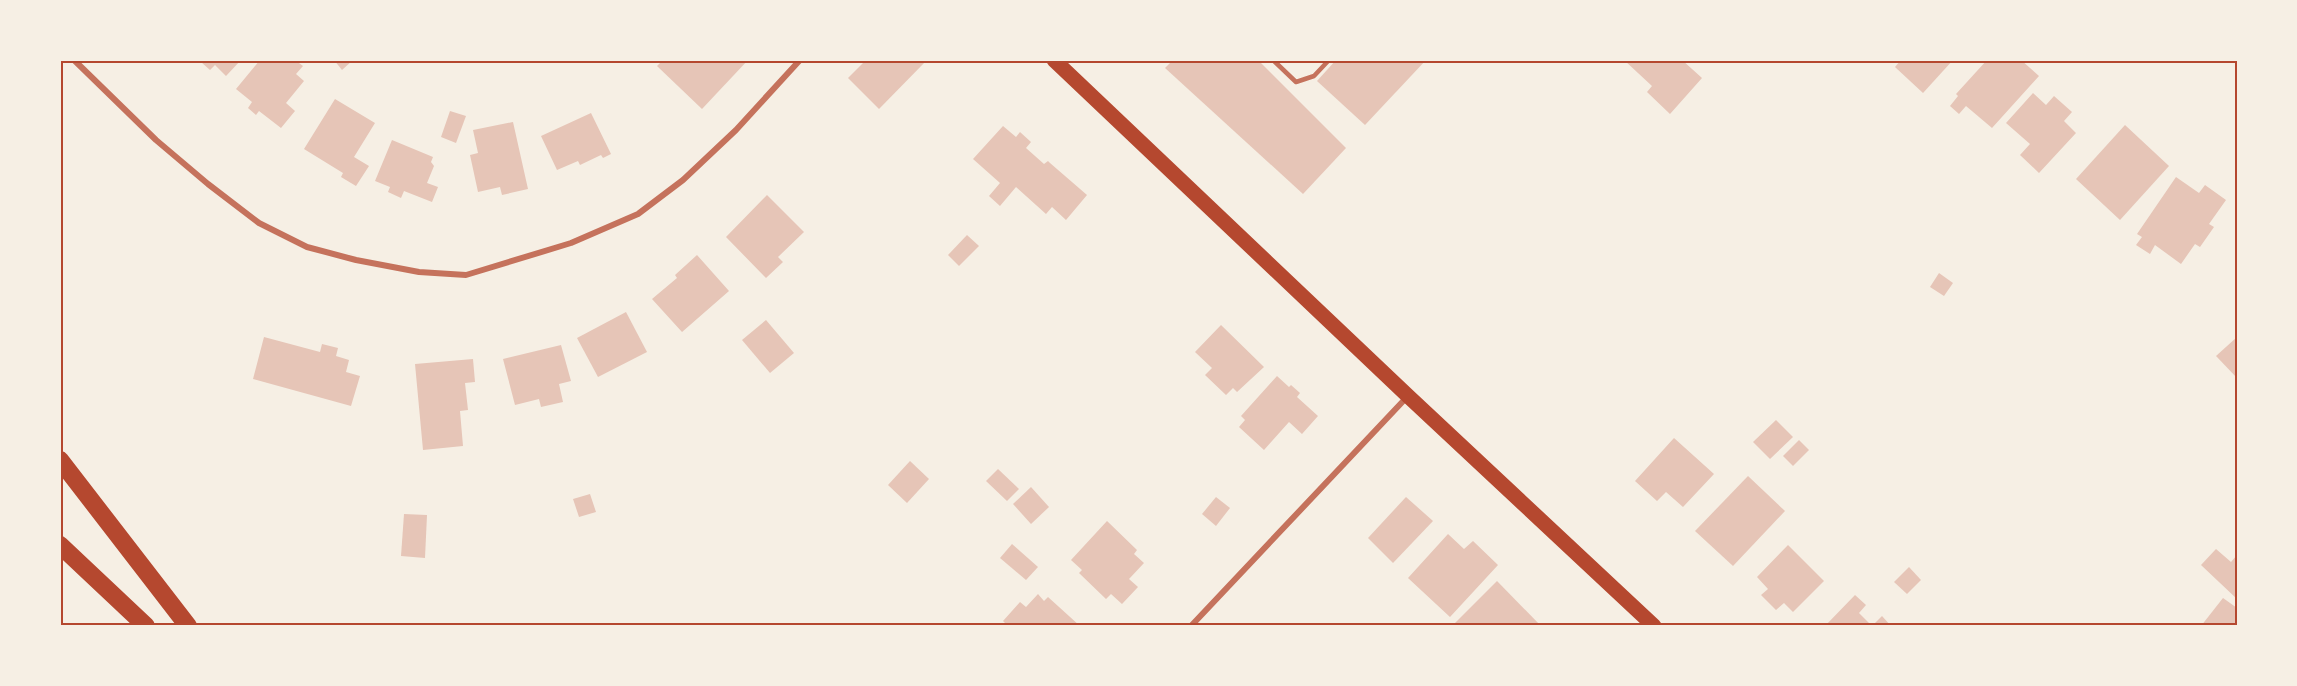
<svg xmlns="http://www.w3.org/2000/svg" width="2297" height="686" font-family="Overpass,sans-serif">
<rect width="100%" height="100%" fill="#f6efe4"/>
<g fill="#e6c5b7">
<path d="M204,60H241L226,76L215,65L210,70L201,62Z"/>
<path d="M260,60H280L284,63L287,60H295L303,66L296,74L304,81L286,103L295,111L281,128L259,111L256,115L248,108L252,102L236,89Z"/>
<path d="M334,60H353L342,70Z"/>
<path d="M663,60H748L702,109L657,66Z"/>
<path d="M866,60H927L879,109L848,78Z"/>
<path d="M1173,60H1258L1346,148L1303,194L1165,68Z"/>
<path d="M1336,60H1426L1365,125L1317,81Z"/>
<path d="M1624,60H1682L1702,78L1670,114L1647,92L1652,86Z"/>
<path d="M1901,60H1953L1923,93L1895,67Z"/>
<path d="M1987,60H2021L2039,76L1992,128L1966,106L1959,114L1950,106L1958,96L1956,94Z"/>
<path d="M2033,93L2046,105L2054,96L2072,112L2064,121L2076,133L2039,173L2020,155L2030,144L2006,123Z"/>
<path d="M335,99L375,123L354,157L369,166L356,186L341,177L343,173L304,149Z"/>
<path d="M450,111L466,116L456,143L441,137Z"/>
<path d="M591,113L611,154L603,158L601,155L580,165L578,161L557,170L541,136Z"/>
<path d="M513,122L528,189L502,195L500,187L478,192L470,155L478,153L473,130Z"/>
<path d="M2125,125L2169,166L2120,220L2076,179Z"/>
<path d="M1003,126L1016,137L1020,132L1031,142L1026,148L1044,164L1048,161L1050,163L1087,195L1066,220L1052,207L1046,214L1016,187L1000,206L989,196L1000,183L973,159Z"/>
<path d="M392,140L433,157L431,162L434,166L427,183L438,187L432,202L404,191L401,198L388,192L390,187L375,181Z"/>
<path d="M2176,177L2199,193L2205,185L2226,200L2209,224L2214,227L2200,247L2195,244L2181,264L2155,245L2150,254L2136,245L2142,237L2137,234Z"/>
<path d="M767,195L804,232L778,257L783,262L766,278L726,237Z"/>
<path d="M967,235L979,246L959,266L948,255Z"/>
<path d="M697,255L729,291L682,332L652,299L677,278L675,275Z"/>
<path d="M1939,273L1953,283L1944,296L1930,287Z"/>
<path d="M626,312L647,352L598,377L577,338Z"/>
<path d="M766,320L794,353L770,373L742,340Z"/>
<path d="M1221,325L1264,367L1237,392L1233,388L1226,395L1205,375L1212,368L1195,352Z"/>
<path d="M264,337L320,352L322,344L338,348L336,356L349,360L346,372L360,376L351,406L253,379Z"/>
<path d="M2237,337V378L2216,356Z"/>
<path d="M561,345L571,381L559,384L563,402L541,407L539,399L515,405L503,359Z"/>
<path d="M473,359L475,382L465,383L468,410L460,411L463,446L423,450L415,364Z"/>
<path d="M1277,376L1289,387L1291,385L1300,393L1297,397L1318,416L1302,434L1289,422L1264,450L1239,427L1245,420L1241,416Z"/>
<path d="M1776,420L1793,437L1770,459L1753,442Z"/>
<path d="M1674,438L1714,474L1683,507L1666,492L1657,501L1635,481Z"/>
<path d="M1799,440L1809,450L1793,466L1783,456Z"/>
<path d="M910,461L929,479L907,503L888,485Z"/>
<path d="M998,469L1019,489L1007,501L986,481Z"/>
<path d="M1748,476L1785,511L1733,566L1695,531Z"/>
<path d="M1031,487L1049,507L1031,524L1013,504Z"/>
<path d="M590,494L596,512L579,517L573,499Z"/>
<path d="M1216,497L1230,508L1216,526L1202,514Z"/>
<path d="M1406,497L1433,521L1393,563L1368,538Z"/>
<path d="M404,514L427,515L425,558L401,556Z"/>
<path d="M1107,521L1137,550L1134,554L1144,563L1129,579L1138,587L1122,604L1111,594L1106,599L1079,573L1082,570L1071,560Z"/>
<path d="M1448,534L1464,549L1473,541L1498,565L1450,617L1408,578Z"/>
<path d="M1012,544L1038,567L1026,580L1000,558Z"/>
<path d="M1788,545L1824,581L1793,612L1784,603L1776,610L1761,595L1768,589L1757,577Z"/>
<path d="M2216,549L2231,562L2237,555V599L2201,565Z"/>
<path d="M1909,567L1921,580L1907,594L1894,582Z"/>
<path d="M1497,581L1541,626H1452Z"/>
<path d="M1038,594L1044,601L1048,597L1080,626H1008L1003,621L1020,602L1026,607Z"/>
<path d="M1855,595L1866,605L1859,613L1872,626H1825Z"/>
<path d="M2223,598L2237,608V626H2201Z"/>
<path d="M1882,616L1891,626H1872Z"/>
</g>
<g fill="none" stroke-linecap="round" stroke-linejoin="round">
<path stroke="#c5725c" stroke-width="4.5" d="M1273,60L1296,82L1314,76L1329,60"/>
<g stroke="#c5725c" stroke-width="6">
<path d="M74,60L156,140L208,184L259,223L307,247L356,260L419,272L466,275L571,243L638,214L683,180L736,130L800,60"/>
<path d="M1191,626L1407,397"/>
</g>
<path stroke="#b5482f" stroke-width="15" d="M1054,60L1408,396L1654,626"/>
<g stroke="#b5482f" stroke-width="18">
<path d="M60,460L188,626"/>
<path d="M60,545L146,626"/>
</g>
</g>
<rect width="2297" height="686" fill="none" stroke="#f6efe4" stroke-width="123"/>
<rect x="62" y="62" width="2174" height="562" fill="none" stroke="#b5482f" stroke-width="2"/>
</svg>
